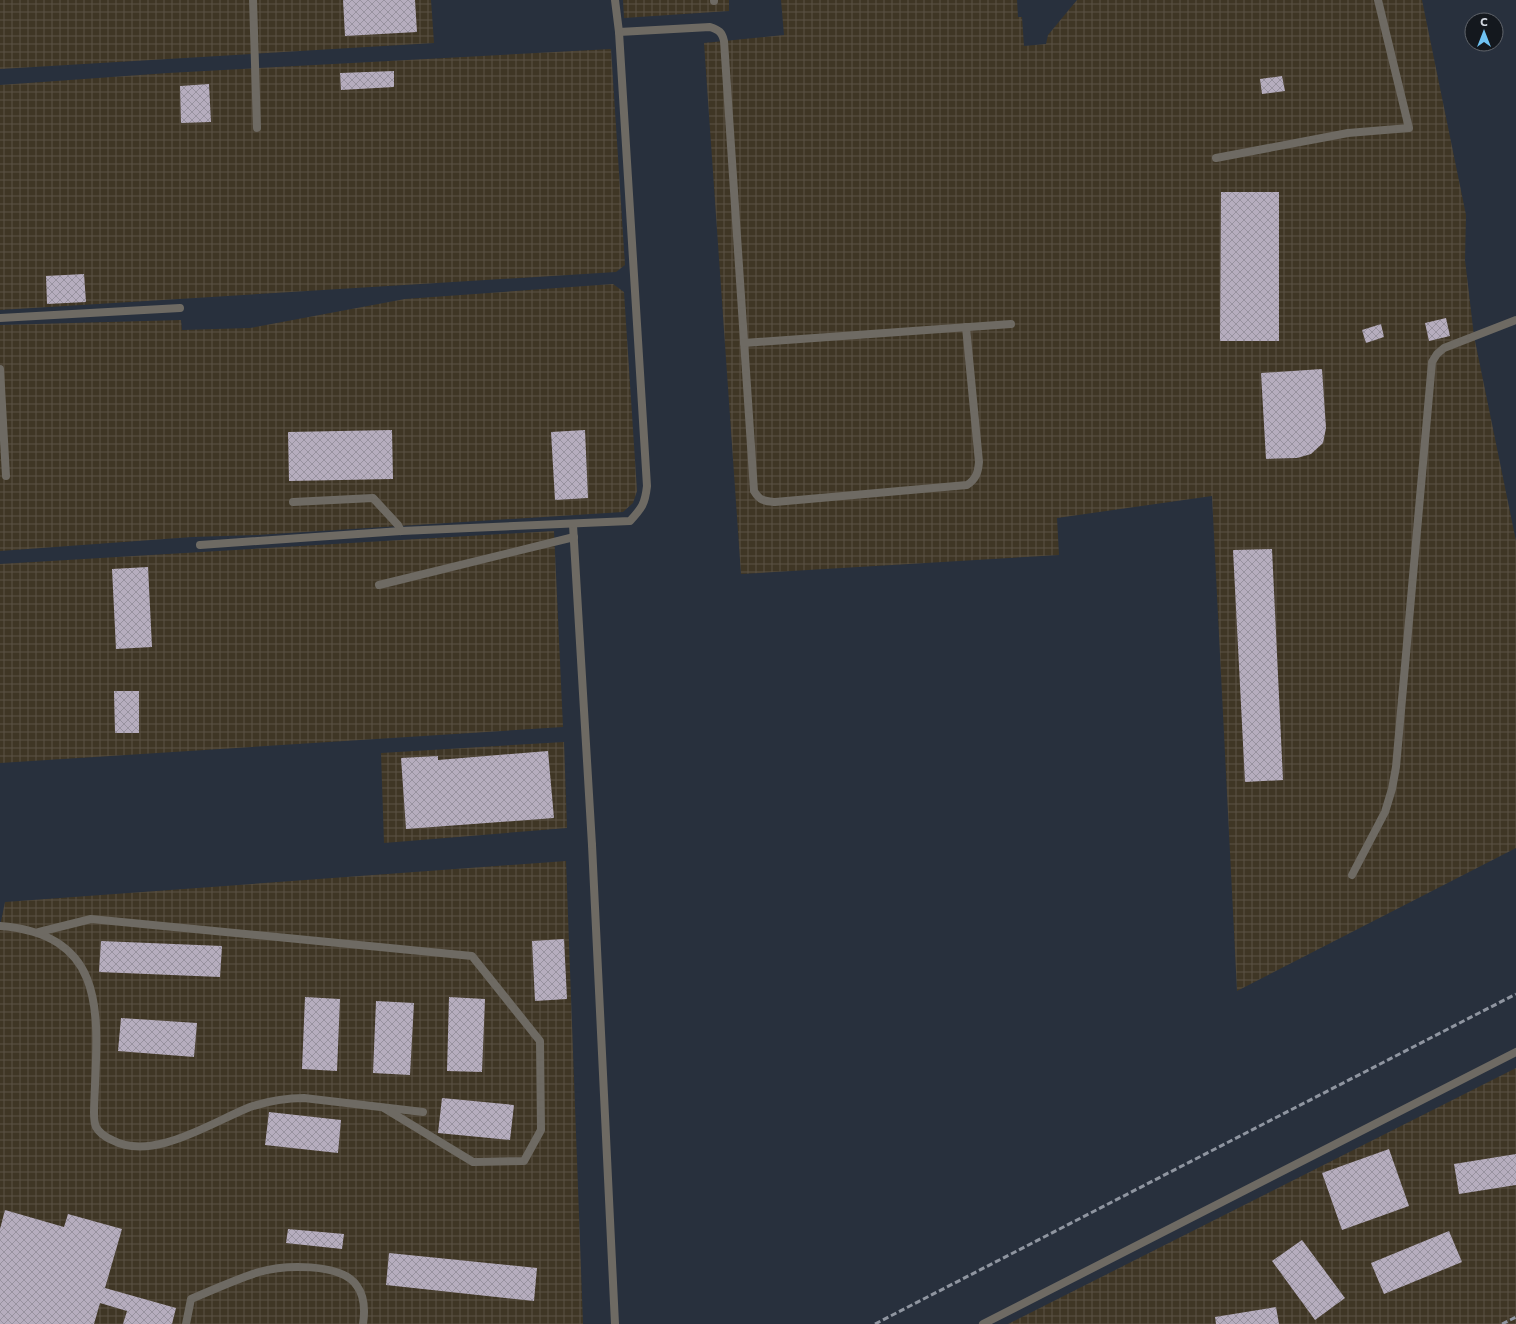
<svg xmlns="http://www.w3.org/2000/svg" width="1516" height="1324" font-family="Commissioner,sans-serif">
<defs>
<pattern id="industrial-grid" width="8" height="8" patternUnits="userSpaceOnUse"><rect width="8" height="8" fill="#3f3625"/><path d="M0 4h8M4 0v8" fill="none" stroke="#5a5244"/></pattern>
<pattern id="building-cross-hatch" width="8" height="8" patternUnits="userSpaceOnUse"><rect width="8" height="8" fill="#b6adbe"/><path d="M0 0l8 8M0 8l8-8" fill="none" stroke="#98929f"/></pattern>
</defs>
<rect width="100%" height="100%" fill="#28303d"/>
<g fill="url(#industrial-grid)">
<path d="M0,0H431L434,43L0,69Z"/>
<path d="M623,0H729V11L624,18Z"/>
<path d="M781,0H1017L1018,17H1022L1024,46L1046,44L1048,35L1077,0H1422L1466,215L1465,260L1474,336L1516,541V848L1237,991L1212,496L1057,518L1059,555L741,574L704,43L784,35Z"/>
<path d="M611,49L625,265L616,272L0,310V85L168,73Z"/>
<path d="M613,284L624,292L637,491L633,503L623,512L257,535L192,537L0,551V325L181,320L182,330L250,328L405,299Z"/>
<path d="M554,531L563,727L0,763V564Z"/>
<path d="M564,742L567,828L384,843L381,753Z"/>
<path d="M566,861L583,1324H0V926L5,902Z"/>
<path d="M1516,1068V1324H1008Z"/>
</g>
<g fill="url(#building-cross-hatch)">
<path d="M343,0H415L417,32L345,36Z"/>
<path d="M394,71V87L341,90L340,73Z"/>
<path d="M1282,76L1285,91L1262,94L1260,79Z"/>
<path d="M209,84L211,122L181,123L180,86Z"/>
<path d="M1221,192H1279V341H1220Z"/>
<path d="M84,274L86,302L47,304L46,276Z"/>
<path d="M1446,318L1450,336L1429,341L1425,323Z"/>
<path d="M1381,324L1384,337L1366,343L1362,330Z"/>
<path d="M1322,369L1326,428L1323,443L1311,454L1297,458L1266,459L1261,373Z"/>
<path d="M392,430L393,479L289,481L288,432Z"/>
<path d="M585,430L588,498L555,500L551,432Z"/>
<path d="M1272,549L1283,780L1245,782L1233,550Z"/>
<path d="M148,567L152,647L116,649L112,569Z"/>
<path d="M114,691H139V733H115Z"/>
<path d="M548,751L554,818L406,829L401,758L438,756V760Z"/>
<path d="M564,939L567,999L535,1001L532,941Z"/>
<path d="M101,941L222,946L220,977L99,972Z"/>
<path d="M305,997L340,999L337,1071L302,1069Z"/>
<path d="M449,997L485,999L482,1072L447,1071Z"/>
<path d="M376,1001L414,1003L410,1075L373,1073Z"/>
<path d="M121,1018L197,1023L194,1057L118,1051Z"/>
<path d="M442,1098L514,1105L510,1140L438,1133Z"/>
<path d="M269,1112L341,1120L338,1153L265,1145Z"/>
<path d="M1389,1149L1409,1206L1342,1230L1322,1173Z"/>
<path d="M1516,1154V1185L1459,1194L1454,1164Z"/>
<path d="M5,1210L64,1227L68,1214L122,1229L105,1288L176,1308L172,1324H123L127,1311L100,1303L94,1324H0V1229Z"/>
<path d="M288,1229L344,1234L342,1249L286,1243Z"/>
<path d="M1449,1231L1462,1262L1384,1294L1371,1263Z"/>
<path d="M1302,1240L1345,1298L1315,1320L1272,1261Z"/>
<path d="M389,1253L537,1268L534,1301L386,1285Z"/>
<path d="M1276,1307L1279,1324H1216L1215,1317Z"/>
</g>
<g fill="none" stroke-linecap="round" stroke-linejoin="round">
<g stroke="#6e6a63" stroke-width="8">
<path d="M253,0L257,128"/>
<path d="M714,0V1"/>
<path d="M619,32L710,27C719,30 722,32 724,41L754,491C760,501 764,501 775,502L967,485C976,479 978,473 979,462L966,327"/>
<path d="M1216,158L1348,133L1409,128L1378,0"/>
<path d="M0,318L180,308"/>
<path d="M744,343L1011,324"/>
<path d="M0,369L6,476"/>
<path d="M293,502L373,498L398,525L401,531"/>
<path d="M379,585L574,537"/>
<path d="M592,845L615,1324"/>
<path d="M1352,875L1385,812L1392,789L1396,767L1432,362L1437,354L1444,348L1516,320"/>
<path d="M0,926C115,935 96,1026 94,1112C94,1116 94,1122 96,1127C100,1134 105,1137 112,1140C153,1162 212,1122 250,1107C268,1101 285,1098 304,1098L423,1112"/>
<path d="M39,932L91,919L472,956L540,1041L541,1130L524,1161L473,1162L384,1108"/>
<path d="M186,1324L191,1299C213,1290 236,1279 259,1272C283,1265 341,1262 357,1286C365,1297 365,1311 363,1324"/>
<path d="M983,1324L1516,1052"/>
</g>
<g stroke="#6e6a63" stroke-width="8">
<path d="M573,525L592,845"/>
<path d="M200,545L401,531L630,521C642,508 645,504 647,486L619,32L615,0"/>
</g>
<g stroke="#8f95a0" stroke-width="3" stroke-dasharray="6 3" stroke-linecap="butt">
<path d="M875,1324L1516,994"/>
<path d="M1502,1324L1516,1317"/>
</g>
</g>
<g transform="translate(1484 32)"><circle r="19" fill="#14181e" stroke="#60646b"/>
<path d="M0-3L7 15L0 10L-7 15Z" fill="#6ec2f3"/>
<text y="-6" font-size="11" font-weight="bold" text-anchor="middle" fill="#d1d6df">С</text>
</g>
</svg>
